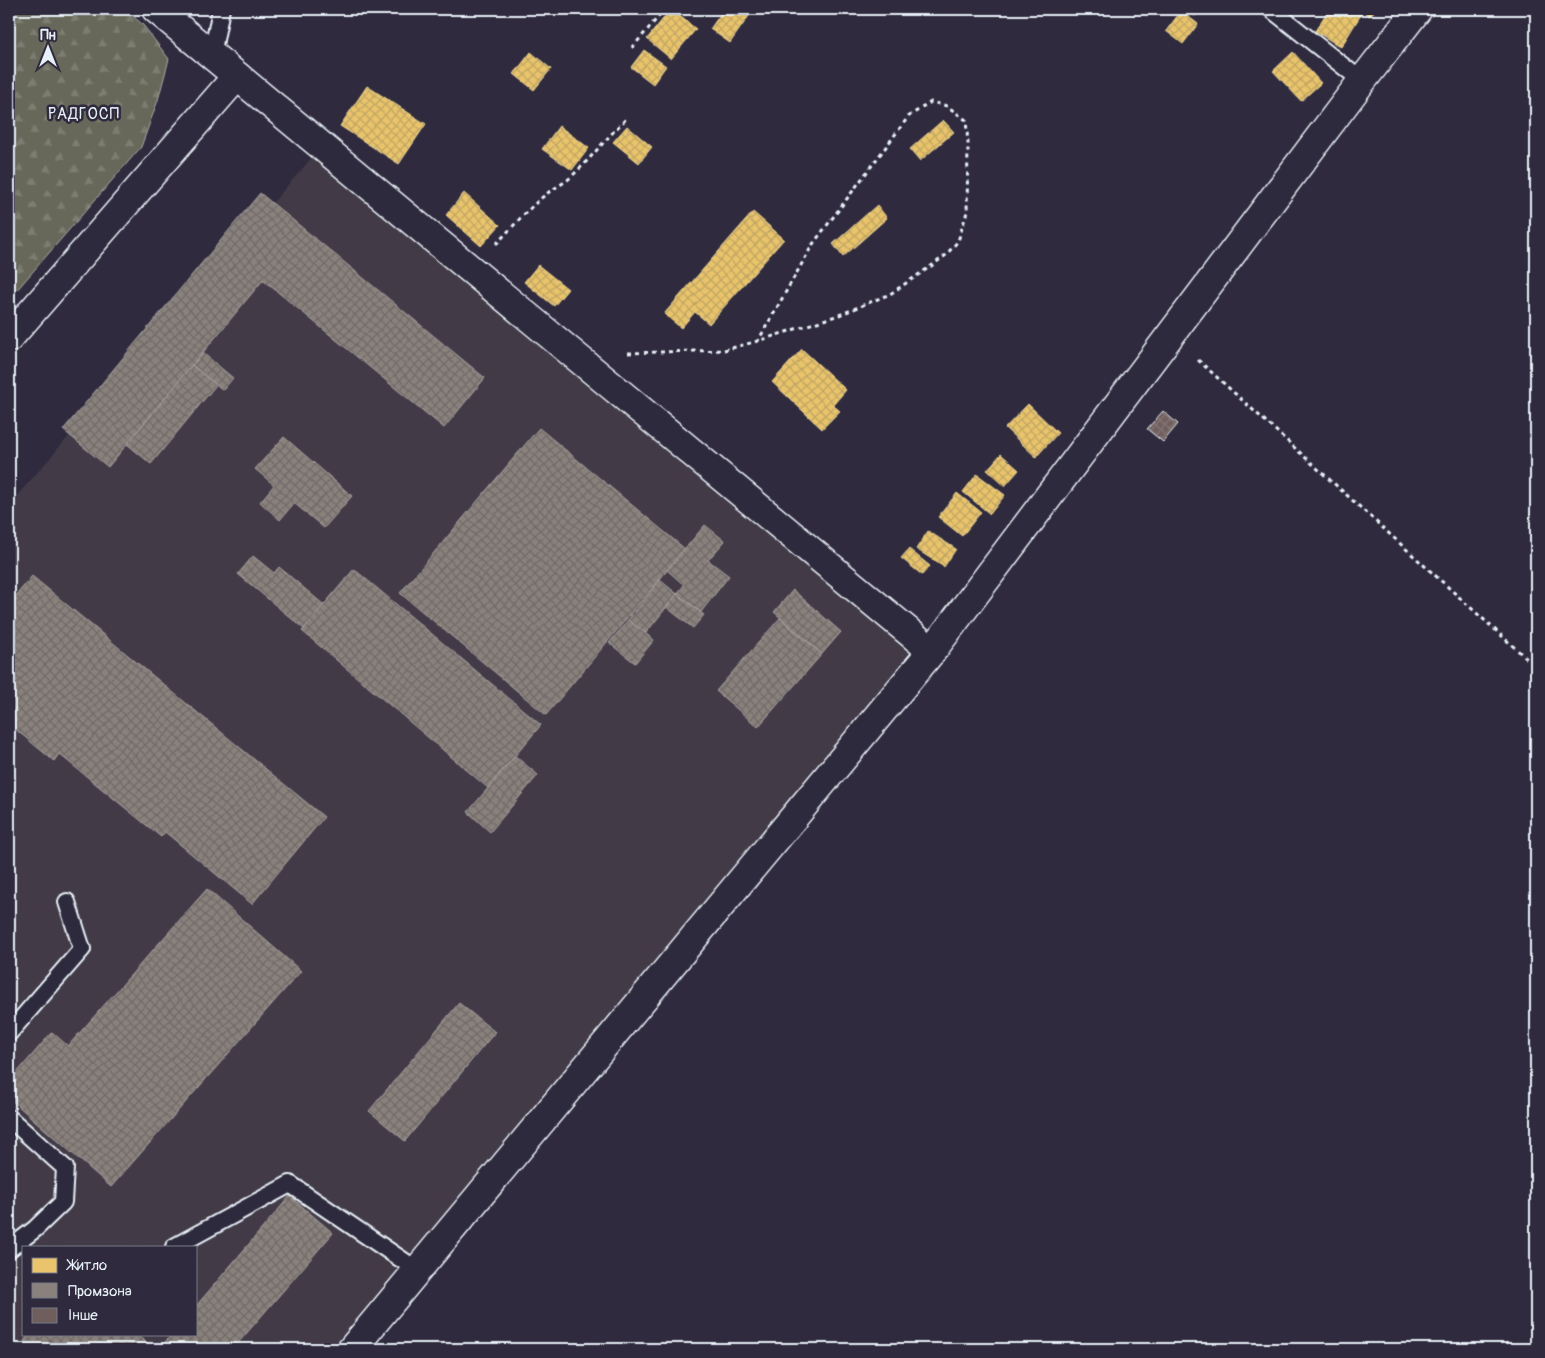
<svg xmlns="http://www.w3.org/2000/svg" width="1545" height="1358" font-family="Pangolin,sans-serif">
<defs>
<pattern id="forest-firs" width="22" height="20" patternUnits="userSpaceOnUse" patternTransform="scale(1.25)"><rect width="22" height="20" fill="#67685a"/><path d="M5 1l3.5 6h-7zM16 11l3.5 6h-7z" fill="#7d7e72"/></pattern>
<pattern id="homes-cross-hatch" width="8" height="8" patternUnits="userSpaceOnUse" patternTransform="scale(1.25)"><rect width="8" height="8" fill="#e9c46a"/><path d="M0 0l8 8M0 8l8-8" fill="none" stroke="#c0a562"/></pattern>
<pattern id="industry-cross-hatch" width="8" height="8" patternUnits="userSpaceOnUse" patternTransform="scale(1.25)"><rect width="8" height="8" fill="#8a817c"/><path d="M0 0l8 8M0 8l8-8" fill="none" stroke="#6f6a68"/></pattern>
<pattern id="building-cross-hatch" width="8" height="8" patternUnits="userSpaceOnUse" patternTransform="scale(1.25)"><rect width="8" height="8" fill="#6f5e5c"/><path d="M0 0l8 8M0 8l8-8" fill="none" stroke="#847674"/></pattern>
</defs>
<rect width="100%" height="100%" fill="#2f2a3d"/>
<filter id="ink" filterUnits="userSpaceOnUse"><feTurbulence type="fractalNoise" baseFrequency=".02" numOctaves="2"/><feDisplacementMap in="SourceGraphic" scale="10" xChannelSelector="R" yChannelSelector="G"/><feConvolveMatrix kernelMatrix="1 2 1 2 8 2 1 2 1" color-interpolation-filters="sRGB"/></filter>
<g filter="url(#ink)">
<path fill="#423a46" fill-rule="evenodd" d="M322,146L932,651L352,1349H9V505ZM24,1247H196V1334H24Z"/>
<path fill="url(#forest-firs)" stroke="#a8aca9" d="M9,9H125L143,25L169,59L158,100L141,147L9,299Z"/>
<g fill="url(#homes-cross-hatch)" stroke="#e9d295">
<path d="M671,9L696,29L671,59L647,39Z"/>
<path d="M724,9H745L751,13L730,43L710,29Z"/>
<path d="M1185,9H1201L1195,16Z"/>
<path d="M1329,9H1356L1362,13L1341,47L1315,31Z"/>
<path d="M1360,9H1376L1370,16Z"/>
<path d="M1181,11L1198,24L1183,44L1166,31Z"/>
<path d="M644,50L666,66L653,84L631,67Z"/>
<path d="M531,52L551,69L534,90L514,74Z"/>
<path d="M1293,52L1321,83L1301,101L1273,71Z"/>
<path d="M367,86L426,124L399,164L340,126Z"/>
<path d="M943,120L954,132L920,161L910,149Z"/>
<path d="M559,126L589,148L572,170L542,149Z"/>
<path d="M627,126L652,147L639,163L613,142Z"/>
<path d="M464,193L500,225L481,246L446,215Z"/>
<path d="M877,205L887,218L843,257L833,244Z"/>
<path d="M753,212L784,239L709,324L695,312L681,328L664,314Z"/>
<path d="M538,265L568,289L554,306L524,282Z"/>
<path d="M802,349L846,390L833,405L840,411L822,429L772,382Z"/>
<path d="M1028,404L1058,433L1036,457L1005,428Z"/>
<path d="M1001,454L1019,470L1005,486L987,470Z"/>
<path d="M977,474L1005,495L990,514L963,492Z"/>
<path d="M957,493L981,512L962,536L938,517Z"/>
<path d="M928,531L956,549L944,567L916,549Z"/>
<path d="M909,549L930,566L922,575L901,558Z"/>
</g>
<g fill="url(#industry-cross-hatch)" stroke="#a6a3a1">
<path d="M260,193L485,378L444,428L263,280L108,467L63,430Z"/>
<path d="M203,353L233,378L223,390L192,365Z"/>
<path d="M192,365L216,385L151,464L127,444Z"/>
<path d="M539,428L685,549L546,715L400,593Z"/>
<path d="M284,437L352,496L324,528L294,503L280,520L260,502L274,485L255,469Z"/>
<path d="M705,525L725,541L708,560L729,576L701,612L677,594L684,585L667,570Z"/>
<path d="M253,556L274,573L279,567L324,605L304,629L238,574Z"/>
<path d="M354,569L541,725L488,788L302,631Z"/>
<path d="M32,576L324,817L252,904L165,832L161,837L59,754L54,761L9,724V604Z"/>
<path d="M660,580L677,594L646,633L628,620Z"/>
<path d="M793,590L841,632L822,654L774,612Z"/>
<path d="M677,594L704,615L693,628L666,607Z"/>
<path d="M780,618L822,654L758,727L716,691Z"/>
<path d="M628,620L654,640L635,663L609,643Z"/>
<path d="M515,756L538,775L490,832L468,812Z"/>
<path d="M207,889L301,971L111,1187L9,1098V1082L52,1032L68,1046Z"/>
<path d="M459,1003L495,1032L405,1141L369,1111Z"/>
<path d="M290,1196L333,1233L233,1349H159L172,1334H196V1306Z"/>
<path d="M29,1334H137L155,1349H33L24,1341Z"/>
</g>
<path fill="url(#building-cross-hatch)" stroke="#e8f1f8" d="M1163,411L1178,424L1163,442L1147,429Z"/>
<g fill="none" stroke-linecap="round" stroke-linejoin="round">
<defs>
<g id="lane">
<path d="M1271,9L1362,81"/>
<path d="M212,55L221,9"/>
<path d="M9,1033L82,949L67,902"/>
<path d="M9,1118L65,1168L63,1202L35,1229L9,1249"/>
<path d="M174,1247L290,1184L417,1270"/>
</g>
<g id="street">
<path d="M156,9L932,651"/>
<path d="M9,338L237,76"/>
<path d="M352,1349L932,651L1362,81L1418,9"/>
</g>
</defs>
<use href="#lane" stroke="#e8f1f8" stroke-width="20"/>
<use href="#street" stroke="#e8f1f8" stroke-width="31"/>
<g stroke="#e8f1f8" stroke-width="3" stroke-dasharray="4 4" stroke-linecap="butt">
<path d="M632,48L665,9"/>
<path d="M496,244C513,227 529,207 549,192C557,186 567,182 574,174C593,156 608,136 627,118"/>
<path d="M628,353L724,350L758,341L839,315L890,294L934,264L946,255L958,241L967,212L968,143L966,120L947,106L931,102L909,116L813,244L758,341"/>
<path d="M1198,360L1536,667"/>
</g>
<use href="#lane" stroke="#2f2a3d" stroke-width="16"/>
<use href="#street" stroke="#2f2a3d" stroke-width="28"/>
</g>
</g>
<g text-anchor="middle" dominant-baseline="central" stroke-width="5" stroke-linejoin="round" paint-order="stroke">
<g font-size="16" letter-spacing="1" fill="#e8f1f8" stroke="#2f2a3d">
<text x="84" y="114">РАДГОСП</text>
</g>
</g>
<rect width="1545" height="1358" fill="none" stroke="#2f2a3d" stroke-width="30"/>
<rect x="15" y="15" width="1515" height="1328" fill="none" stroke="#e8f1f8" stroke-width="2" filter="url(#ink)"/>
<rect x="22" y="1246" width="175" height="90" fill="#2f2a3d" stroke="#797a88"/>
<rect x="32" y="1258" width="25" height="15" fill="#e9c46a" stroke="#797a88"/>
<text x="68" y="1270" font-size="15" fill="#e8f1f8">Житло</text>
<rect x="32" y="1283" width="25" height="15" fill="#8a817c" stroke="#797a88"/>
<text x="68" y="1296" font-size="15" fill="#e8f1f8">Промзона</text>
<rect x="32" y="1308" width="25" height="15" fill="#6f5e5c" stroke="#797a88"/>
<text x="68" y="1320" font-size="15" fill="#e8f1f8">Інше</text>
<g transform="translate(48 48)" stroke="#2f2a3d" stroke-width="4" paint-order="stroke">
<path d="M0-4L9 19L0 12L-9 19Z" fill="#e8f1f8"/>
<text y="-8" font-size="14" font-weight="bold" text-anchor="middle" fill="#e8f1f8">Пн</text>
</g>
</svg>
